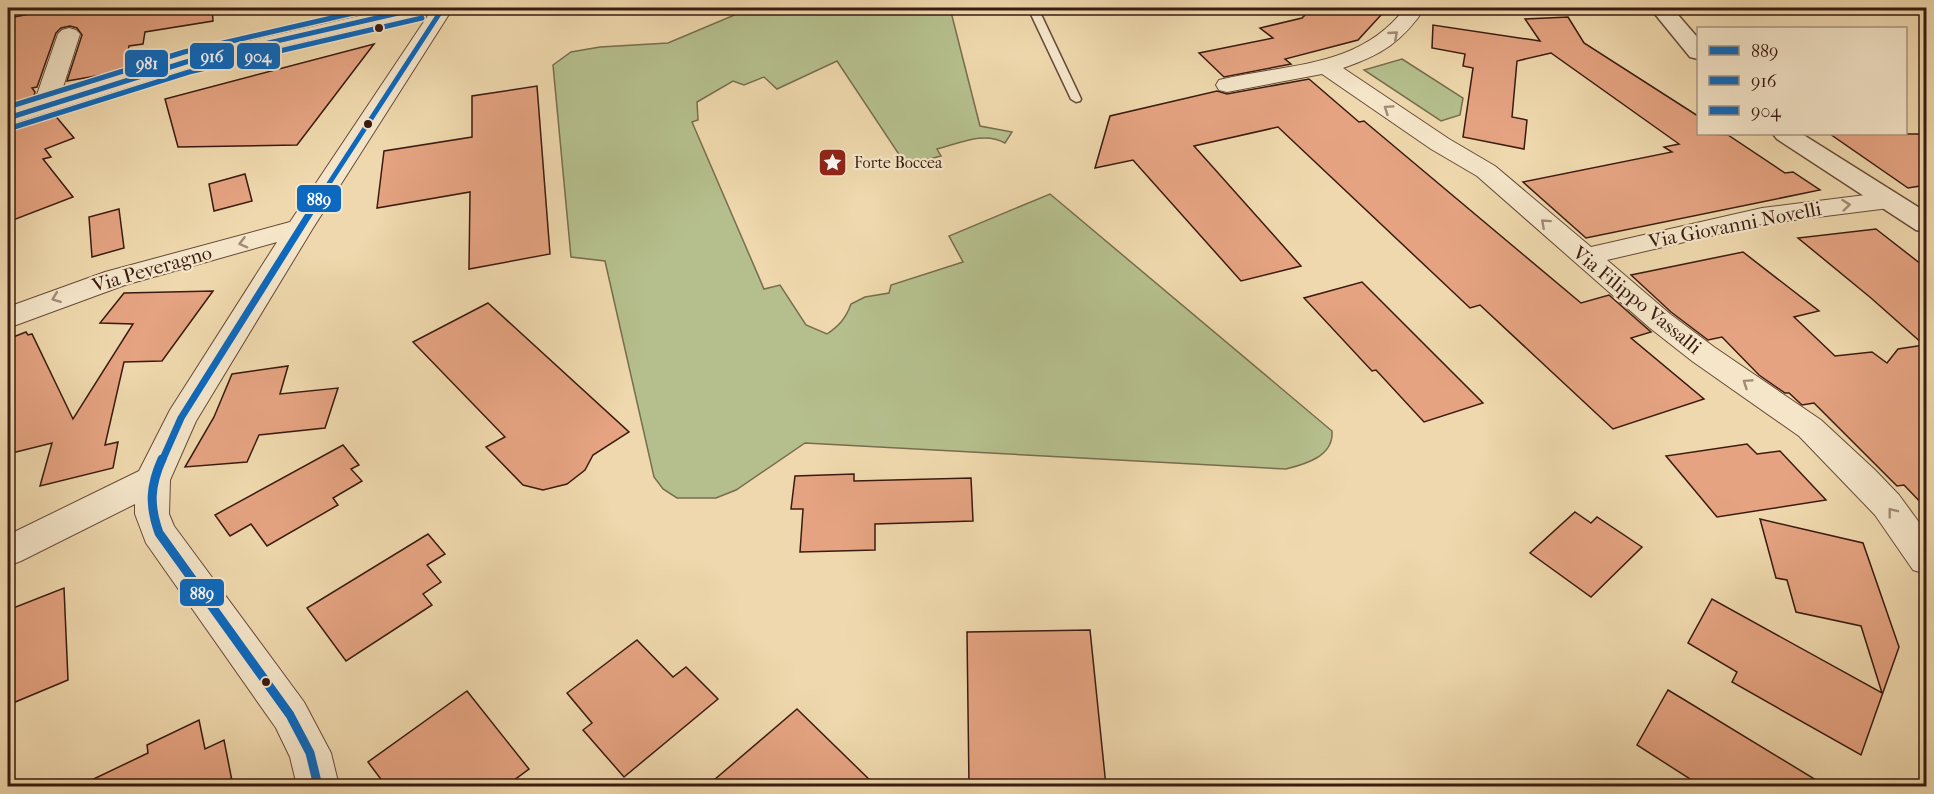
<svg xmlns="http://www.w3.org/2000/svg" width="1934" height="794" font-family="'IM FELL French Canon',serif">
<rect width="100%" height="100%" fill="#efd8ad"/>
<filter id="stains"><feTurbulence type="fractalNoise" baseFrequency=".00333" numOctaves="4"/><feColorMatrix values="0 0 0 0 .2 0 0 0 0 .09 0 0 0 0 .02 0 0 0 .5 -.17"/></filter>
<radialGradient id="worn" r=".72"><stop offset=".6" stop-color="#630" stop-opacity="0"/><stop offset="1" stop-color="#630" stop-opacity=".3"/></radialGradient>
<g fill="#b5bf8d" stroke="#786d4e" stroke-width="1.5">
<path d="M751,8H950L980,126L1012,132L1005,143C984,131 960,143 937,149L941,156L906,165L837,61L777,89L764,77L744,85L733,81L697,102L698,120L692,122L764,289L780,285L806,325L827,334C839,326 846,318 851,304L865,297L889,293L891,285L963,262L949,236L1050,194L1332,431C1334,456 1306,464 1286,469L805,443L736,490L716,498H677L663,489L654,477L605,261L571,257L553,65L571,52L600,47L668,43Z"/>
<path d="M1402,59L1463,98L1460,115L1441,121L1364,70Z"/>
</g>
<g fill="#e5a381" stroke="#3a1b10" stroke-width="1.5">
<path d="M64,8H212L213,21L145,32L143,44L129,46L125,71L67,81L82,35L77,28L70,26L61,28L56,33L37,87L32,88L35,92L33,100L8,108V18Z"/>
<path d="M1312,8H1359L1382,14L1358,40L1285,59L1291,64L1224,77L1199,53L1273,38L1260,28L1302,18Z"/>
<path d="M1568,17L1584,43L1698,116V134L1728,135L1785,173L1793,172L1820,190L1586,238L1523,182L1672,152L1664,147L1679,144L1551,53L1517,61L1512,117L1527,120L1524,149L1463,137L1473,68L1463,66L1465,54L1432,48L1433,25L1540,41L1525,19Z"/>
<path d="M374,44L297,145L178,147L165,99Z"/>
<path d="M1309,79L1359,122L1364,121L1581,303L1609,295L1651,332L1631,338L1704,399L1613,429L1480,305L1470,308L1278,127L1194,146L1301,266L1241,281L1133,160L1095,168L1110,116L1217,91L1227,94Z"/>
<path d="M537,86L550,254L469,269L470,192L377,208L384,151L472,137V96Z"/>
<path d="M53,113L74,138L45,149L51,157L43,159L73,197L8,222V127Z"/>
<path d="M1830,134H1926V185L1908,188Z"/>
<path d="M245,174L252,201L214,211L209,184Z"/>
<path d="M119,209L124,248L92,257L89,217Z"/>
<path d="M1876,229L1926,268V508L1904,485L1897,486L1814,403L1802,405L1789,393H1785L1759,375L1722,337L1708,340L1671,312L1631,275L1743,252L1819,311L1794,317L1835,356L1872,352L1887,363L1898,349L1924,345L1871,298L1798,238Z"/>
<path d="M1362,282L1483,403L1424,422L1376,370L1372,371L1304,298Z"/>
<path d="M213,291L162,361L124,362L105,445L118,442L113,468L40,486L52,443L8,454V339L26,332L28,335L32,334L73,419L133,324L100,323L124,293Z"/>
<path d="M488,303L629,432L593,455L585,470L567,484L543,490L523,485L486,447L505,437L413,342Z"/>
<path d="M288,366L280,394L338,388L325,428L259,435L247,462L185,467L214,417L232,374Z"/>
<path d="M1747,444L1757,454L1780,451L1826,500L1717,517L1666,456Z"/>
<path d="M343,445L359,465L351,469L362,481L333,498L338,505L267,546L251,524L230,536L215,515Z"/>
<path d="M854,474V481L971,478L973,521L875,524V550L800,552L803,509H791L795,476Z"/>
<path d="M1575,512L1591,523L1597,517L1642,547L1591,597L1530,553Z"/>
<path d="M1760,519L1863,543L1899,647L1861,755L1732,682L1737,672L1688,643L1712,599L1882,693L1861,626L1796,612L1787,580L1776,578Z"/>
<path d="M428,534L445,554L427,565L441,582L423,594L432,605L346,661L307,608Z"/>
<path d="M64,588L68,680L8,705V610Z"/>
<path d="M1090,630L1106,786H969L967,632Z"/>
<path d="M637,640L673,677L686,667L718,699L624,777L583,730L592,723L567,693Z"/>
<path d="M1668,690L1683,699L1826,786H1701L1637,745Z"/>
<path d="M467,691L529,769L506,786H386L368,762Z"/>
<path d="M797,709L876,786H707Z"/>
<path d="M199,720L205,749L224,740L233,786H79L148,753L147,745Z"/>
</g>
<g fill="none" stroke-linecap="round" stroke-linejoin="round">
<defs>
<path id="service" d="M1028,8H1038L1081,99L1080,101L1076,102L1071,99Z"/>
<g id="minor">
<path d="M433,8H453L313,228L196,421L170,480L169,514L174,526L304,702L331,753L339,786H297L290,757L276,728L146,543L135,514V504L21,561L8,566V535L139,471L170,410L277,242L125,285L8,328V307L105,272L290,222Z"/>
<path d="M1405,8H1425C1402,42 1381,55 1343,68L1449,139L1495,166L1591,247L1762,208L1889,192L1898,195L1902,200L1898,205L1889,208L1762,224L1607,260L1670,314L1714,347L1821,420L1875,470L1899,495L1926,532V574L1913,570L1875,515L1799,436L1692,361L1650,328L1477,176L1431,149L1322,74L1227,92L1219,90L1216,85L1219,80C1287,63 1359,69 1405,8Z"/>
<path d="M69,28L76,30L80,34L57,106L53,111L45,113L37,111L33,106L58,34L62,30Z"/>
</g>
<g id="tertiary">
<path d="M1650,8H1672L1698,38V59L1690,57Z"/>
<path d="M1773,134H1802L1926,212V232L1916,230L1777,139Z"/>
</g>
<path id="secondary" d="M394,8H431L428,13L193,67L8,125V110L178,57Z"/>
</defs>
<use href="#service" stroke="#674a37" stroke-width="3"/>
<use href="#minor" stroke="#674a37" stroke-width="2"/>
<use href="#tertiary" stroke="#674a37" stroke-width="3"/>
<use href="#secondary" stroke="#3a1b10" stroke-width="3"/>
<use href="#service" fill="#f5e6ca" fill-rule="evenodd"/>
<use href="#minor" fill="#f5e6ca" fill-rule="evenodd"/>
<use href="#tertiary" fill="#f5e6ca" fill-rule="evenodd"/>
<use href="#secondary" fill="#f5e6ca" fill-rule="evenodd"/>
<defs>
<path id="bus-1-far2" d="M317,202L443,8"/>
<path id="bus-1-far1" d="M162,461L181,418L318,200"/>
<path id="bus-1" d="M162,459C150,486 149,505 159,533L290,715L310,753L318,786"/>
<path id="bus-2" d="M8,118L186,62L420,8"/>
<path id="bus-3" d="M11,128L189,72L422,18"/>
<path id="bus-4" d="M8,107L184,52L375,8"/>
</defs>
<use href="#bus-1-far2" stroke="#f5e6ca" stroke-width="8"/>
<use href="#bus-1-far1" stroke="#f5e6ca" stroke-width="11"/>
<use href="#bus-1" stroke="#f5e6ca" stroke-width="14"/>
<use href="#bus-2" stroke="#f5e6ca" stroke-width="8"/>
<use href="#bus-3" stroke="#f5e6ca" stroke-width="8"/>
<use href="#bus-4" stroke="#f5e6ca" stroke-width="8"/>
<use href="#bus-1-far2" stroke="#0c69bf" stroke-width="5"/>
<use href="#bus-1-far1" stroke="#0c69bf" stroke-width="7"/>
<use href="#bus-1" stroke="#0c69bf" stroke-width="9"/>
<use href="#bus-2" stroke="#0c69bf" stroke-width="5"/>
<use href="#bus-3" stroke="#0c69bf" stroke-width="5"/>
<use href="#bus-4" stroke="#0c69bf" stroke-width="5"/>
</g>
<defs><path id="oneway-chevron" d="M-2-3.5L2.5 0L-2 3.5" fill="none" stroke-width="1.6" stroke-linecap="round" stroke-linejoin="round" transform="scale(1.5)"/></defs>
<g stroke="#a18b76">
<use href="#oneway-chevron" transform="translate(1394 35) rotate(-41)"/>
<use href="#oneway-chevron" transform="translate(1388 109) rotate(-146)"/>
<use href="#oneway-chevron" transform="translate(1846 205) rotate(-6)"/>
<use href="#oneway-chevron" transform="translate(1545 223) rotate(-138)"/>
<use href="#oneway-chevron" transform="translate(243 243) rotate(165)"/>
<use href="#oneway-chevron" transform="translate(56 298) rotate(159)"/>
<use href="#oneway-chevron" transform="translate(1747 383) rotate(-146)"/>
<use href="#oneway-chevron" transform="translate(1892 512) rotate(-128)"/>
</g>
<defs>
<symbol id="sight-square" viewBox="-11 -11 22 22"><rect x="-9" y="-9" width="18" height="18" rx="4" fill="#8f2418" stroke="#f5e6ca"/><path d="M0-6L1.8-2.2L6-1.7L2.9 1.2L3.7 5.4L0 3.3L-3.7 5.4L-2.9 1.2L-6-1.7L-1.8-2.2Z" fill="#fff"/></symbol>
</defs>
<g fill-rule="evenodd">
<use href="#sight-square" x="816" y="146" width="33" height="33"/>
</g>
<g fill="#3a1b10" stroke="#f5e6ca" stroke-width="2">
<circle cx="379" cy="28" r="5"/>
<circle cx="368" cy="124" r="5"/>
<circle cx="266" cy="682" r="5"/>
</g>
<g text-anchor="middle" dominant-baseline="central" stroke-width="4.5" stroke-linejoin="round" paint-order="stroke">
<g font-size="16" fill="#3a1b10" stroke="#f5e6ca" text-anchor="start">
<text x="854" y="162">Forte Boccea</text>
</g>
<g font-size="20" fill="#3a1b10" stroke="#f5e6ca">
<text transform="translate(1735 225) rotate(-11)">Via Giovanni Novelli</text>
<text transform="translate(152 269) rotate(-16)">Via Peveragno</text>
<text transform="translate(1637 300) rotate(39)">Via Filippo Vassalli</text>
</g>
</g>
<g stroke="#f5e6ca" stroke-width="2">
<rect x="236" y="42" width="45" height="28" rx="6" fill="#0c69bf"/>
<rect x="189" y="42" width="46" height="28" rx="6" fill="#0c69bf"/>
<rect x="124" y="49" width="45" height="29" rx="6" fill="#0c69bf"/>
<rect x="296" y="184" width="46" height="29" rx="6" fill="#0c69bf"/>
<rect x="179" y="578" width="46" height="29" rx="6" fill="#0c69bf"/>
</g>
<g font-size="16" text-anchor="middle" font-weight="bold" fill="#fff">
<text x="258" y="62">904</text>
<text x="212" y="62">916</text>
<text x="147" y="69">981</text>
<text x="319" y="205">889</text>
<text x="202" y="599">889</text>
</g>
<rect width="1934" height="794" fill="none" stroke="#efd8ad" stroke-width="30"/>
<rect x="9" y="9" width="1916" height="776" fill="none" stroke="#3a1b10" stroke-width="3"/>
<rect x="15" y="15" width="1904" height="764" fill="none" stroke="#3a1b10" stroke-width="1.5"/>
<rect x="1697" y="27" width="210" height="108" fill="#f5e6ca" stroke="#aa9580" stroke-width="1.5"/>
<rect x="1709" y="46" width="30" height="9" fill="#0c69bf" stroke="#aa9580" stroke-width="1.5"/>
<text x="1751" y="57" font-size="18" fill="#3a1b10">889</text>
<rect x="1709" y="76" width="30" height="9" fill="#0c69bf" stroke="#aa9580" stroke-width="1.5"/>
<text x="1751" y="87" font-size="18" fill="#3a1b10">916</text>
<rect x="1709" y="106" width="30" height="9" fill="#0c69bf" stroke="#aa9580" stroke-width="1.5"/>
<text x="1751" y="117" font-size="18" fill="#3a1b10">904</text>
<rect width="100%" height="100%" filter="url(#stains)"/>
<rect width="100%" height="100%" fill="url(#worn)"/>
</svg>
